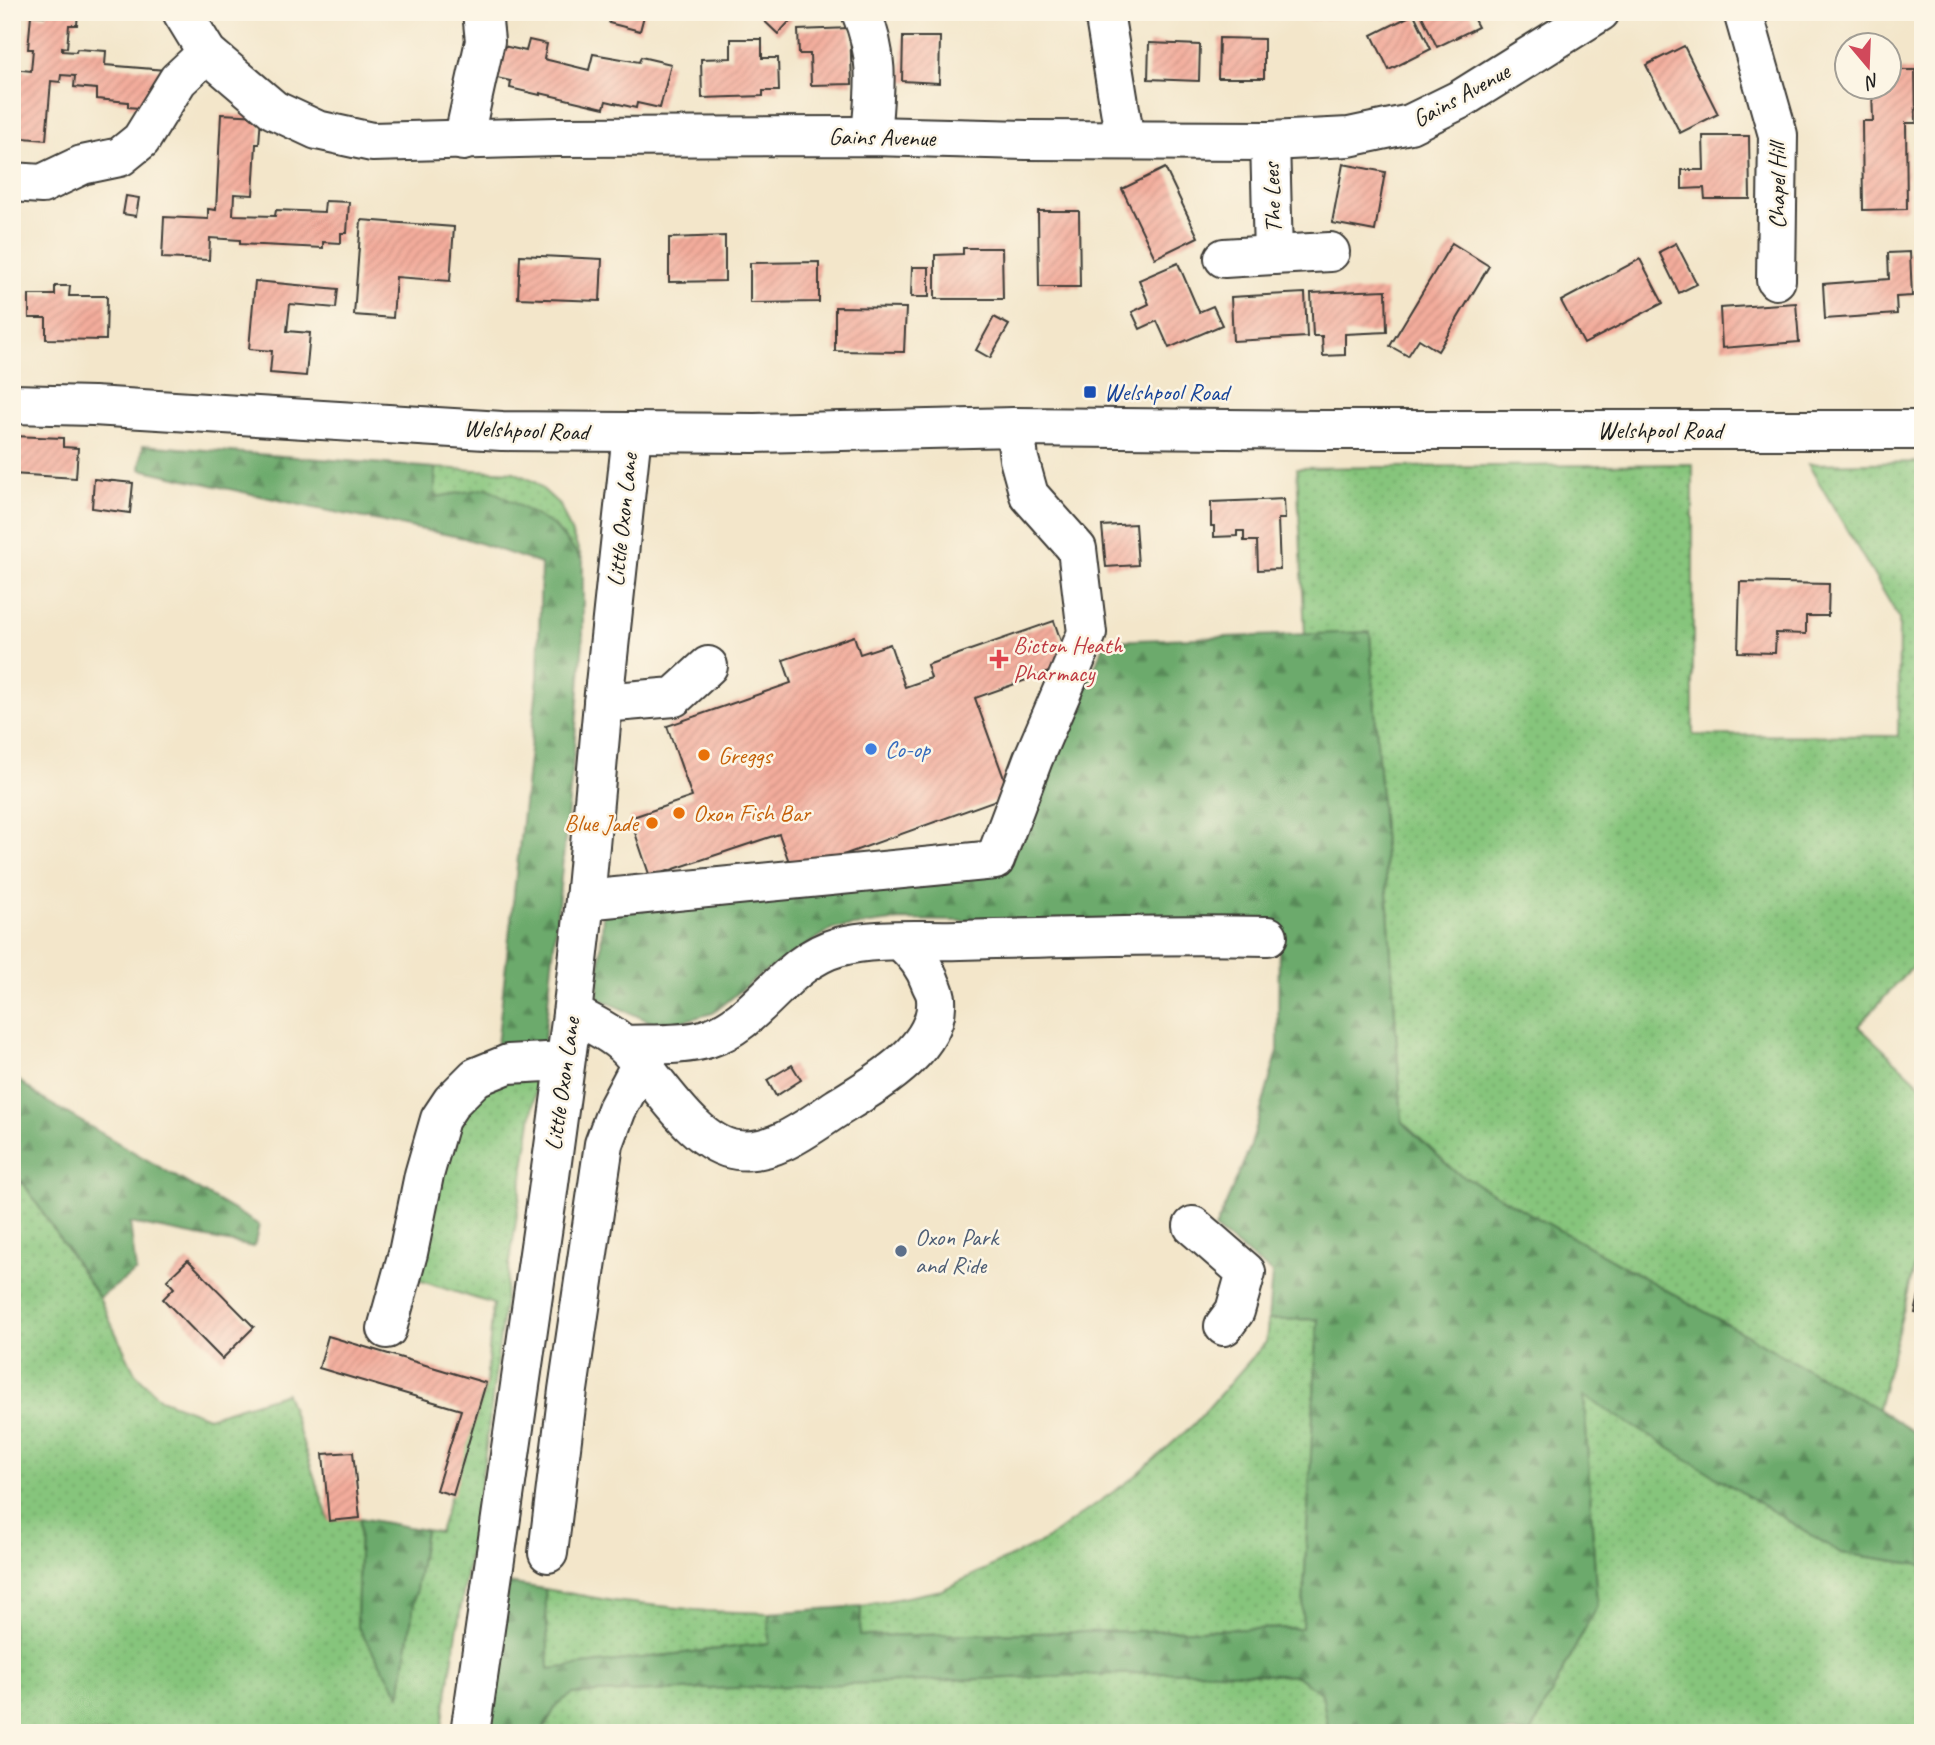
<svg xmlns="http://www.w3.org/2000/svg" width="1935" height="1745" font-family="Caveat,sans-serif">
<defs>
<pattern id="grass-dots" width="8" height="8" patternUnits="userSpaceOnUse" patternTransform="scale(1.75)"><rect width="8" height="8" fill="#86c57c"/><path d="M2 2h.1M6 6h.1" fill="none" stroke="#73a96b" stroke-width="1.8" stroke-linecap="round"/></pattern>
<pattern id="forest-firs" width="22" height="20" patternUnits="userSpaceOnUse" patternTransform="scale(1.75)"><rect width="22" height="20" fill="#6caa6c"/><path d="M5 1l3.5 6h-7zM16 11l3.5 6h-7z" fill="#588a58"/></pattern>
<pattern id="building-hatch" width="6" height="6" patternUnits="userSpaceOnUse" patternTransform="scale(1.75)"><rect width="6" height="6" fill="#f3ac9b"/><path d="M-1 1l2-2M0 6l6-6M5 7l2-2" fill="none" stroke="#d09385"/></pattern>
</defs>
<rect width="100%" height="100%" fill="#fcf5e5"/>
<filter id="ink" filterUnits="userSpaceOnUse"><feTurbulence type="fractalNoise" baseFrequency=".0143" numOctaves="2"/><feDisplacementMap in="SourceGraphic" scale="14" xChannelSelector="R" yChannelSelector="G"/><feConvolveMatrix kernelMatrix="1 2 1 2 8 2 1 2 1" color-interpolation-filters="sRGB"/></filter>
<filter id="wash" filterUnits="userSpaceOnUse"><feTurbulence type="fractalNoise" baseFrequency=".00686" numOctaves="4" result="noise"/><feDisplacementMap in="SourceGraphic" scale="28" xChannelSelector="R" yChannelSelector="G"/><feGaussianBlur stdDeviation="1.57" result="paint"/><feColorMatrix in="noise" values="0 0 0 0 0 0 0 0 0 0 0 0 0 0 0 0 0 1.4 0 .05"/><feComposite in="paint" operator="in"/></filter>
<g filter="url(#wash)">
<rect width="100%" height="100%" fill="#f3e6ca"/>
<g fill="url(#grass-dots)" stroke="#51704c" stroke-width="2">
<path d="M1923,462V955L1858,1026L1923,1087V1234L1878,1409L1454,1171L1402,1122L1370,632L1305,635L1297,468L1693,464V735L1898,736L1899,618L1808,464Z"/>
<path d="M435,468L514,472L535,482L560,505L583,561L554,526L434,497Z"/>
<path d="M538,1073L507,1282L484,1462L441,1733H12V1193L22,1181L99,1298L135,1373L160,1399L208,1417L286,1393L329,1520L360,1518L357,1626L400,1695L425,1530L439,1532L486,1384L493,1304L415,1279L447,1126L481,1089Z"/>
<path d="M1318,1319L1302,1628L860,1636L861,1606L942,1590L1046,1540L1134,1477L1194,1424L1266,1342L1268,1320Z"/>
<path d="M1584,1395L1841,1553L1923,1565V1733H1531L1597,1605Z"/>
<path d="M545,1589L613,1601L707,1611L769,1613V1643L549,1669Z"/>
<path d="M1197,1671L1297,1676L1322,1694L1329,1733H542L557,1704L573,1694Z"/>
</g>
<g fill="url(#forest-firs)" stroke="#446344" stroke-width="2">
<path d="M143,445L435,468V497L488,488L554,526L583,561V642L573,762L543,1051L496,1054L538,678L541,564L464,538L314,508L140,469Z"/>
<path d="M1370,632L1402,1122L1454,1171L1878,1409L1923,1438V1565L1841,1553L1584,1396L1597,1605L1531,1733H1329L1322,1694L1297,1676L1197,1671L573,1694L557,1704L542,1733H487L508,1583L545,1589L549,1669L769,1643V1613L861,1606L860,1636L1302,1628L1318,1319L1268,1320L1272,1273L1215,1229L1250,1148L1278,1051L1279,926L900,920L832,929L760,975L713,1013L661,1027L598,998L603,914L1005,872L1106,641Z"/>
<path d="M12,1075L41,1098L259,1225L254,1247L130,1223L136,1271L99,1298L22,1181L12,1193Z"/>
<path d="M360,1518L425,1530L400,1696L357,1626Z"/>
</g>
<g id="blocks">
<g fill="url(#building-hatch)">
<path d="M47,12H78L77,25H69L67,48L62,47V51L76,52L77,49L106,51L105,65L165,70L151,109L128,107V102L97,99V89L74,87L75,76L61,75L60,82L51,81L46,140L12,137V69L31,71L33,49H28L31,15L47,16Z"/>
<path d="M612,12H645L640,31L609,23Z"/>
<path d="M755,12H798L778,34Z"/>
<path d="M1306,12H1355V17L1307,20Z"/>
<path d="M1420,12H1470L1478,27L1437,47Z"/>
<path d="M1414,14L1431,49L1389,70L1372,35Z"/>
<path d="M850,28L852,84L811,85L810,54H799L798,30Z"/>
<path d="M903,37H940L939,83L902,81Z"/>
<path d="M1219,38L1264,39V78H1218Z"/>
<path d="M731,39H762V58H778L779,91H763V96L702,98L701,59L731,58Z"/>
<path d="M529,40L547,44L544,59L589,70L593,54L639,62L641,57L671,64L660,108L637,103L636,108L606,101L604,108L540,93V95L510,88L511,81L492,77L499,45L526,51Z"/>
<path d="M1149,43L1200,45L1199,81L1148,79Z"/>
<path d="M1684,46L1718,114L1680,133L1646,65Z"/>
<path d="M1890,70H1915L1916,123H1906L1907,209L1863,210L1862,121H1873L1872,88H1890Z"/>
<path d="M221,114L261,116L259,144H256L253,195L234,194L233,215L275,216L276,210L324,212L325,201L349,202L347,233H341V243L323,242V248L240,244V240L210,238L209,260L162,258L164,217L208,219V209L216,210Z"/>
<path d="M1703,136H1749L1750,199H1705L1704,188L1682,189V170H1704Z"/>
<path d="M1343,164L1385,172L1375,231L1332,223Z"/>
<path d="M1165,168L1198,237L1155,258L1122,189Z"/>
<path d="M126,196L139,198L136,216L123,214Z"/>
<path d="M1038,211H1079L1080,287H1039Z"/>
<path d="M361,220L454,227L450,281L396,277L393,318L354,315Z"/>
<path d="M725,236V281L669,282V238Z"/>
<path d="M1452,243L1489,266L1438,351L1419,339L1408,356L1390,346Z"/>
<path d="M1676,243L1697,284L1679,293L1659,252Z"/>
<path d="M963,248H1002L1003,299H935V255L963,254Z"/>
<path d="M1910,252L1912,296L1896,297L1897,314L1825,319L1823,284L1889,279L1888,253Z"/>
<path d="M520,255L602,259L600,301L518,298Z"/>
<path d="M1640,259L1663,303L1584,344L1561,301Z"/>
<path d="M819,262V302L750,303V263Z"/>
<path d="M1178,263L1199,312L1213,306L1222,325L1169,348L1157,321L1140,329L1132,312L1149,304L1139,280Z"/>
<path d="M912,267H929V297H911Z"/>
<path d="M255,281L338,289L336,308L290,304L287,331L310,333L306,376L270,373L272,351L249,349Z"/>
<path d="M55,286H70L69,296H107L106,340L46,339V318H29V295H55Z"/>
<path d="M1386,290L1387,332L1345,334V355L1323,356L1322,336H1313L1311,293Z"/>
<path d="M1305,293L1307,337L1233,341L1231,297Z"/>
<path d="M1796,303L1799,342L1722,348L1720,308Z"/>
<path d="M835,307L906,308L904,352L835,351Z"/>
<path d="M994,317L1009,325L990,358L976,350Z"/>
<path d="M12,436L63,438V447L78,448L76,478L12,474Z"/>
<path d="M94,479L133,483L130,513L92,508Z"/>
<path d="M1284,499L1285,519H1278L1280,569L1258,570L1257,541H1244V531H1237V536L1214,537V526H1211V502Z"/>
<path d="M1135,524L1138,565L1106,567L1102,526Z"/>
<path d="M1740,582L1829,584L1828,616H1806V634L1776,633L1775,653L1738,652Z"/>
<path d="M1054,621L1069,665L975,698L1010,795L793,873L779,834L650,877L630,818L692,797L667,726L791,683L783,660L854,636L860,654L890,644L905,687L931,678L927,665Z"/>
<path d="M792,1065L801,1080L776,1096L767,1080Z"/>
<path d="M188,1260L254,1327L222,1359L163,1299L174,1288L167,1280Z"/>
<path d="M1922,1283H1923V1315L1915,1313Z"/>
<path d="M328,1336L486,1383L453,1495L436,1490L461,1410L319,1368Z"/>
<path d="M353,1452L360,1518L329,1521L323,1454Z"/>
</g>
</g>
</g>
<g filter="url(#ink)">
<use href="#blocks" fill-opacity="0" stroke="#3c3a36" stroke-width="2"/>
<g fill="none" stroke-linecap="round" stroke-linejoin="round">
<defs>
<g id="minor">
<path d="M182,12L207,53L274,110L317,130L372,142L557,137L871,136L1026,140L1270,141L1349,137L1410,124L1461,99L1600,12"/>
<path d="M861,12C880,57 875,89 871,136"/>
<path d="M1104,12L1125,140"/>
<path d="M1743,12L1778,135L1776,280"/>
<path d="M463,141L485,41L482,12"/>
<path d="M1270,141L1273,255L1330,252"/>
<path d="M12,182L42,184L82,165L120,157L141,140L178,80L207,53"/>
<path d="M1224,258L1273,255"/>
<path d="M603,703L674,697L708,666"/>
<path d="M585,900L995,860L1033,759L1087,633L1077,549L1029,495L1019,459L1015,427"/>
<path d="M572,1014C589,1022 613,1034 626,1047C656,1076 693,1145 737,1150C774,1155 808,1127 837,1108C874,1085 940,1049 936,999C936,994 933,988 931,984C925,966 915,954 901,941"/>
<path d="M625,1045C649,1044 687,1046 709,1038C759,1022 784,962 838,947C873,937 923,941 960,940C1062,937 1165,934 1268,936"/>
<path d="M1193,1226L1246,1272L1235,1311L1224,1326"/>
<path d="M387,1329L408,1253L424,1175L440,1119L452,1101L476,1077L508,1064L565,1061"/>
<path d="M548,1553L568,1390L604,1144L617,1109L641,1064"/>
<path d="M470,1733L548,1191L572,1014L585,900L603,703L632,433"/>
</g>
<path id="major" d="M12,404L93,406L502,431L755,433L1015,427L1321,430H1923"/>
</defs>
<use href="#minor" stroke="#3c3a36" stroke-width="42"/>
<use href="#major" stroke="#3c3a36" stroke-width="42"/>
<use href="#minor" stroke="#fff" stroke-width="38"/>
<use href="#major" stroke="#fff" stroke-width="38"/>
</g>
</g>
<rect fill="#1a4fb4" stroke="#fcf5e5" stroke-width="2.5" x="1083" y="385" width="14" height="14" rx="3.5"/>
<path fill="#e0444e" stroke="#fcf5e5" stroke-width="2.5" d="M995.5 648.5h7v7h7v7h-7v7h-7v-7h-7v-7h7z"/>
<circle fill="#3f7fe0" stroke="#fcf5e5" stroke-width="2.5" cx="871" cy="749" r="7"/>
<g fill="#e8710a" stroke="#fcf5e5" stroke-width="2.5">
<circle cx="704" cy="755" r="7"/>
<circle cx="679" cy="813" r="7"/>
<circle cx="652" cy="823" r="7"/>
</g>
<circle fill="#5c6f8a" stroke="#fcf5e5" stroke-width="2.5" cx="901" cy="1251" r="7"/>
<g text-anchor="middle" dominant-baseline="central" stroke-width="5" stroke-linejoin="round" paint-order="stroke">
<g font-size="24" fill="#1c1c1c" stroke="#fcf5e5">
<text transform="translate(1461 95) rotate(-29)">Gains Avenue</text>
<text transform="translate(882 137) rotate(1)">Gains Avenue</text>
<text transform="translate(1777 186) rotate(-90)">Chapel Hill</text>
<text transform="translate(1272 198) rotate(-92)">The Lees</text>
<text transform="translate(526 430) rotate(2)">Welshpool Road</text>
<text x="1660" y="430">Welshpool Road</text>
<text transform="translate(622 520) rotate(-84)">Little Oxon Lane</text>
<text transform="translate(562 1084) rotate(-82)">Little Oxon Lane</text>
</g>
<g font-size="24" fill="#164399" stroke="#fcf5e5" text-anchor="start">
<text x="1104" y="392">Welshpool Road</text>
</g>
<g font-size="24" fill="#be3a42" stroke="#fcf5e5" text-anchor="start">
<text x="1013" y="645">Bicton Heath<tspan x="1013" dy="28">Pharmacy</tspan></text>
</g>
<g font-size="24" fill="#366cbe" stroke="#fcf5e5" text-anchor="start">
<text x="885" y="749">Co-op</text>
</g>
<g font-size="24" fill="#c56008" stroke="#fcf5e5" text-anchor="start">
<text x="718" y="755">Greggs</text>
<text x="693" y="813">Oxon Fish Bar</text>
<text x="638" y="823" text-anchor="end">Blue Jade</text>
</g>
<g font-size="24" fill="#4e5e75" stroke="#fcf5e5" text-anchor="start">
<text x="915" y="1237">Oxon Park<tspan x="915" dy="28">and Ride</tspan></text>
</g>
</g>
<rect width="1935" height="1745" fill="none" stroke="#fcf5e5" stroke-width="42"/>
<g transform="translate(1868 66) rotate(161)"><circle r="33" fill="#fcf5e5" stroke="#a29e95" stroke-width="2"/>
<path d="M0-5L12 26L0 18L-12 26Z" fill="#d1495b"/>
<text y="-10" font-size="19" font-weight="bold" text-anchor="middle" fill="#1c1c1c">N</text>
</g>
</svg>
